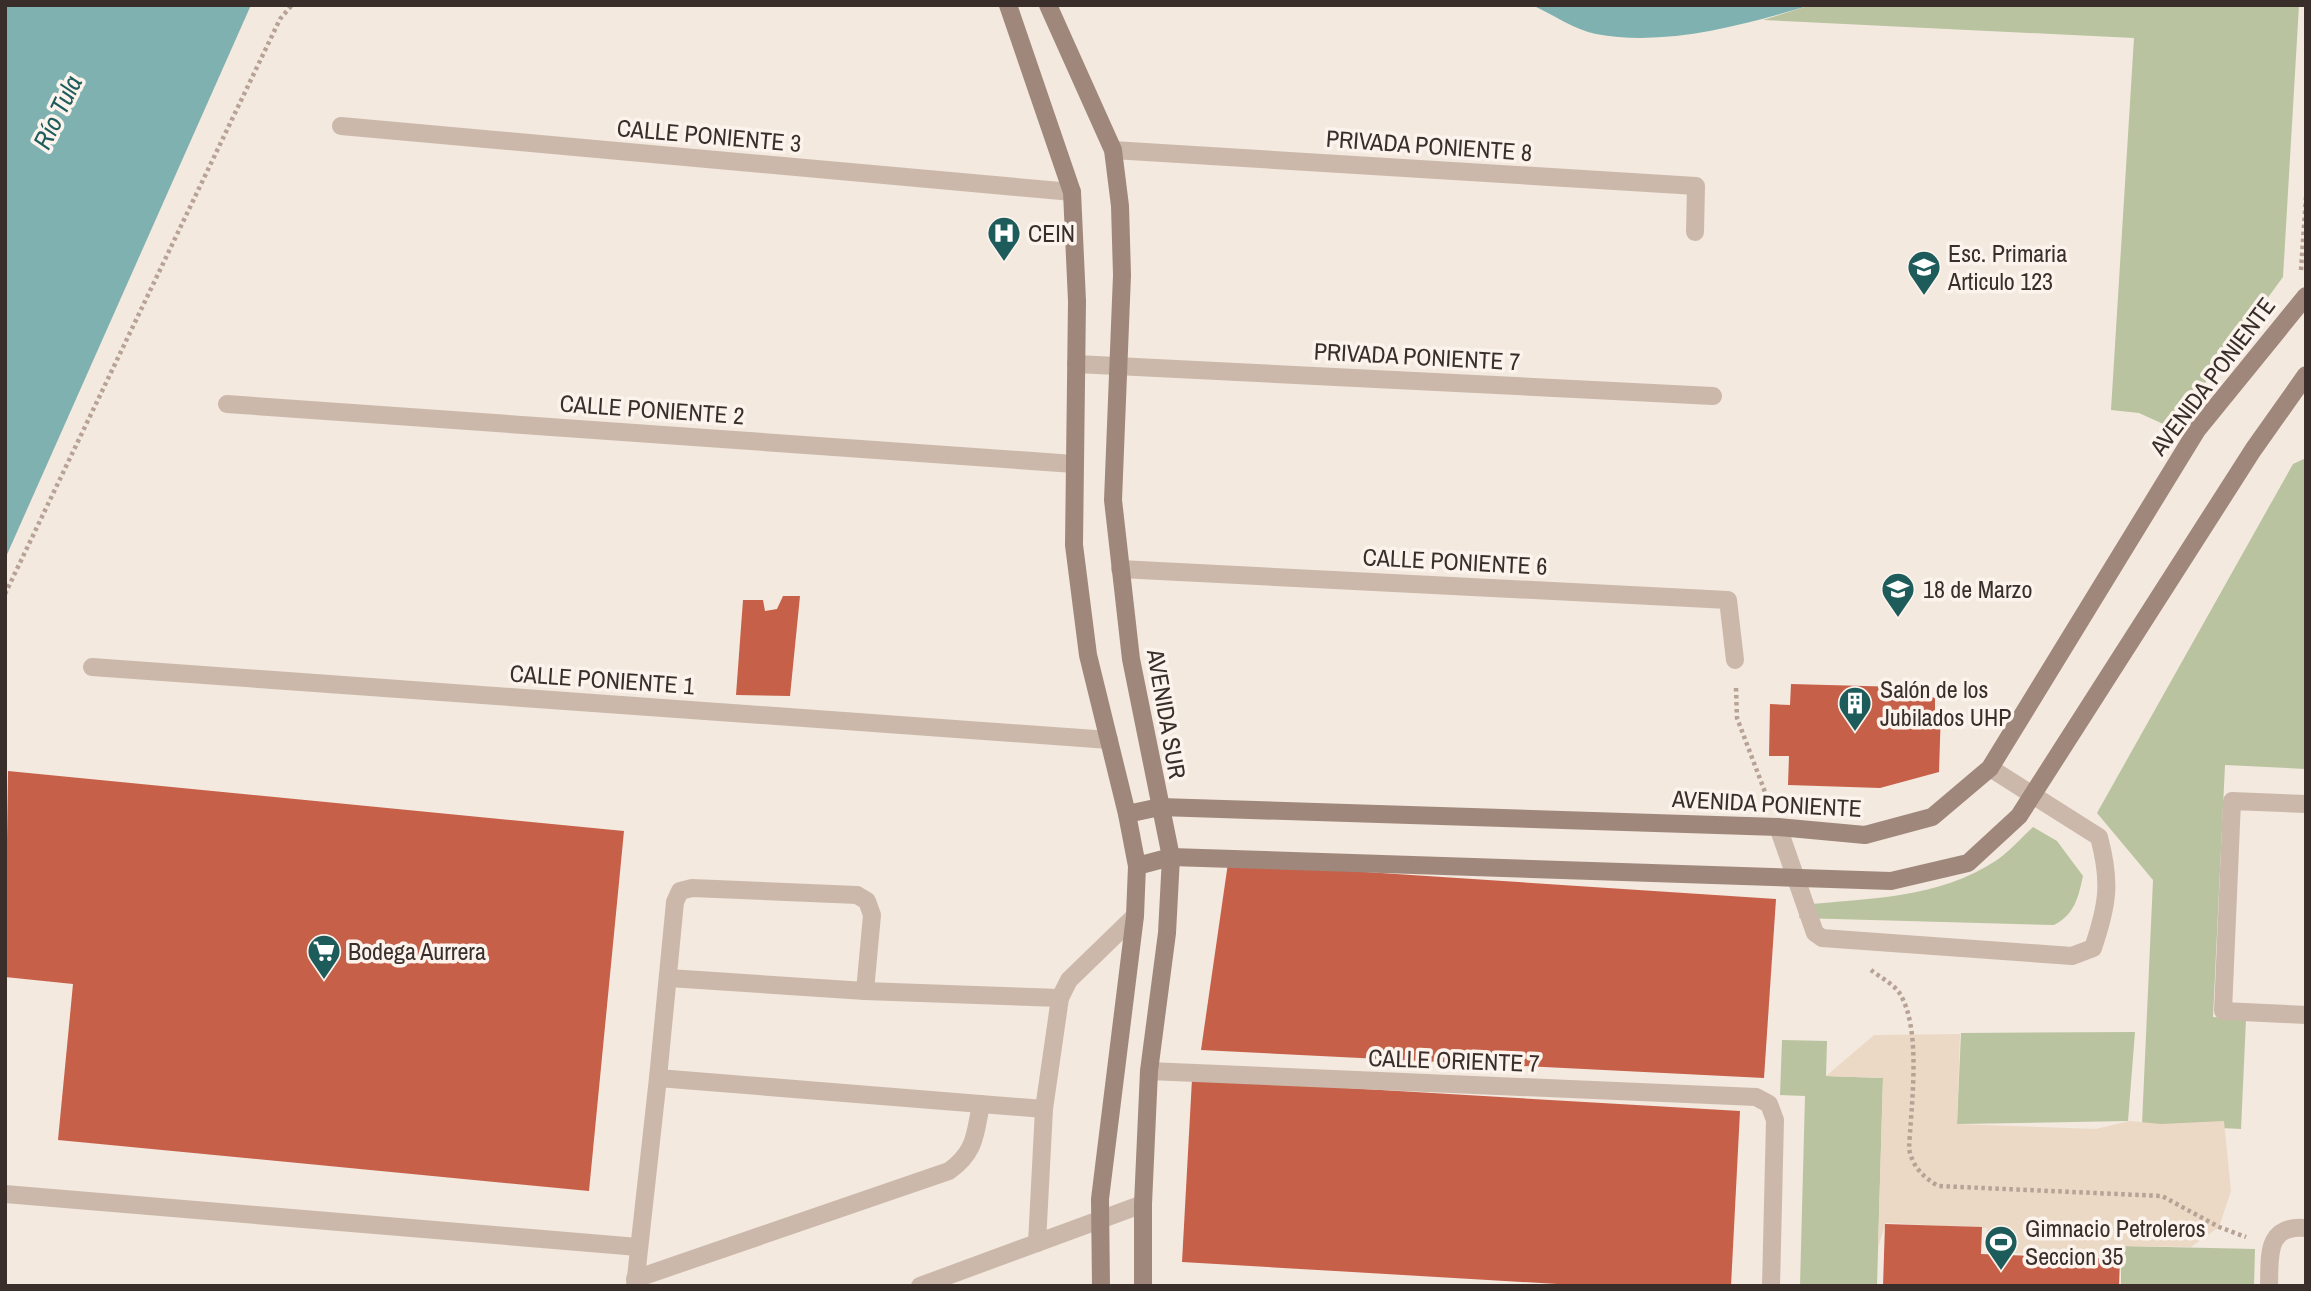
<svg xmlns="http://www.w3.org/2000/svg" width="2311" height="1291" font-family="'Archivo Narrow',sans-serif">
<rect width="100%" height="100%" fill="#f3e9df"/>
<g fill="#b9c39f">
<path d="M1811,5H2299L2283,277L2172,428L2139,413L2111,410L2134,38L1763,20Z"/>
<path d="M2306,458V769L2225,765L2213,1017L2246,1019L2241,1129L2142,1124L2153,880L2097,813L2293,464Z"/>
<path d="M2033,827L2057,841L2083,876C2078,898 2075,914 2054,925L1799,918L1802,905C1869,898 1939,899 1997,860C2010,851 2021,838 2033,827Z"/>
<path d="M2135,1032L2128,1121L1957,1124L1961,1033Z"/>
<path d="M1782,1040L1827,1041L1826,1076L1883,1078L1877,1286H1800L1805,1096L1780,1095Z"/>
<path d="M2121,1246L2255,1249L2254,1286H2121Z"/>
</g>
<path fill="#ebd9c6" d="M1960,1034L1957,1124L2096,1129L2129,1121L2161,1124L2224,1121L2231,1191L2219,1227L2191,1247L2122,1246L2121,1257L1986,1252L1987,1228L1886,1223L1878,1247L1883,1078L1826,1076L1874,1035Z"/>
<g fill="#7eb1b0">
<path d="M251,5L5,559V6Z"/>
<path d="M1532,5H1811C1744,25 1666,47 1596,34C1575,30 1552,14 1532,5Z"/>
</g>
<g fill="#c76049">
<path d="M783,596H800L790,696L736,695L743,600H763L765,611L777,609Z"/>
<path d="M1791,684L1900,687L1935,698V710H1941L1939,772L1880,788L1788,785L1789,756H1769L1770,704L1790,705Z"/>
<path d="M8,771L624,831L589,1191L58,1140L73,984L5,977Z"/>
<path d="M1228,863L1776,899L1764,1078L1201,1050Z"/>
<path d="M1192,1079L1740,1111L1731,1286H1591L1182,1262Z"/>
<path d="M1885,1224L1982,1227L1981,1254L2120,1259L2119,1286H1883Z"/>
</g>
<g fill="none" stroke-linecap="round" stroke-linejoin="round">
<g stroke="#b8a295" stroke-width="4.5" stroke-dasharray="3.5 3.5" stroke-linecap="butt">
<path d="M2301,270L2306,197"/>
<path d="M5,594L280,19L292,5"/>
<path d="M1736,688L1737,718L1768,800"/>
<path d="M1871,970C1880,977 1895,985 1900,994C1922,1030 1911,1107 1909,1149C1913,1167 1922,1176 1938,1186L2162,1196L2219,1227L2246,1237"/>
</g>
<g stroke="#ccb8ab" stroke-width="18">
<path d="M1778,827L1815,933L1822,938L2072,956L2093,948C2108,904 2111,882 2099,837L1990,768"/>
<path d="M865,991L1060,998"/>
<path d="M658,1078L675,902L680,891L692,888L857,895L867,901L872,915L865,991L669,978"/>
<path d="M5,1194L638,1247"/>
<path d="M1037,1243L1044,1109L1060,998L1069,980L1135,916"/>
<path d="M635,1279L949,1171C976,1152 975,1134 981,1104"/>
<path d="M635,1286L658,1078L1044,1109"/>
</g>
<g stroke="#ccb8ab" stroke-width="18">
<path d="M341,126L1072,192"/>
<path d="M1113,150L1696,186L1695,232"/>
<path d="M1076,364L1713,396"/>
<path d="M227,404L1074,464"/>
<path d="M1120,569L1728,600L1735,660"/>
<path d="M92,667L1109,740"/>
<path d="M2306,804L2232,801L2223,1011L2306,1015"/>
<path d="M1149,1071L1756,1097L1769,1104L1775,1120L1771,1286"/>
<path d="M920,1286L1143,1204"/>
<path d="M2269,1286C2270,1257 2265,1224 2306,1228"/>
</g>
<g stroke="#a0877c" stroke-width="18">
<path d="M1008,5L1072,192L1077,301L1074,545L1088,655L1127,814L1137,866L1135,916L1100,1199L1101,1286"/>
<path d="M1048,5L1113,150L1120,206L1122,275L1113,500L1131,659L1171,857L1167,933L1149,1071L1143,1204V1286"/>
<path d="M1127,814L1160,807L1778,827L1865,835L1932,817L1990,768L2197,430L2306,296"/>
<path d="M1137,866L1171,857L1891,881L1968,863L2019,816L2253,450L2306,375"/>
</g>
</g>
<defs>
<symbol id="hospital-pin" viewBox="-11 -11 22 30"><path d="M0 17L-7.5 6A9.5 9.5 0 1 1 7.5 6Z" fill="#1e5c5c" stroke="#fbf3ec"/><path d="M-5-5h3v3.5h4V-5h3V5h-3V1.5h-4V5h-3Z" fill="#fff"/></symbol>
<symbol id="school-pin" viewBox="-11 -11 22 30"><path d="M0 17L-7.5 6A9.5 9.5 0 1 1 7.5 6Z" fill="#1e5c5c" stroke="#fbf3ec"/><path d="M0-5L7-2L0 1L-7-2ZM-4 1L0 2.5L4 1V4Q0 6-4 4Z" fill="#fff"/></symbol>
<symbol id="building-pin" viewBox="-11 -11 22 30"><path d="M0 17L-7.5 6A9.5 9.5 0 1 1 7.5 6Z" fill="#1e5c5c" stroke="#fbf3ec"/><path d="M-4-6H4V6H1V3H-1V6H-4ZM-2.5-4.3h1.7v1.8h-1.7ZM.8-4.3h1.7v1.8H.8ZM-2.5-1h1.7V.8h-1.7ZM.8-1h1.7V.8H.8Z" fill="#fff"/></symbol>
<symbol id="supermarket-pin" viewBox="-11 -11 22 30"><path d="M0 17L-7.5 6A9.5 9.5 0 1 1 7.5 6Z" fill="#1e5c5c" stroke="#fbf3ec"/><path d="M-6-5.5h2.5l.6 2H6L4.5 2H-2.5L-4.4-4H-6ZM-1.5 3.2a1.3 1.3 0 1 0 .1 0ZM3 3.2a1.3 1.3 0 1 0 .1 0Z" fill="#fff"/></symbol>
<symbol id="stadium-pin" viewBox="-11 -11 22 30"><path d="M0 17L-7.5 6A9.5 9.5 0 1 1 7.5 6Z" fill="#1e5c5c" stroke="#fbf3ec"/><path d="M0-5a6.5 5 0 1 0 0 10a6.5 5 0 1 0 0-10ZM-3.5-1.8h7v3.6h-7Z" fill="#fff"/></symbol>
</defs>
<g fill-rule="evenodd">
<use href="#hospital-pin" x="985" y="214" width="38" height="52"/>
<use href="#school-pin" x="1905" y="248" width="38" height="52"/>
<use href="#school-pin" x="1879" y="570" width="38" height="52"/>
<use href="#building-pin" x="1836" y="684" width="38" height="52"/>
<use href="#supermarket-pin" x="305" y="932" width="38" height="52"/>
<use href="#stadium-pin" x="1982" y="1223" width="38" height="52"/>
</g>
<g text-anchor="middle" dominant-baseline="central" stroke-width="7" stroke-linejoin="round" paint-order="stroke">
<g font-size="24" fill="#3a2e2a" stroke="#fbf3ec">
<text transform="translate(709 135) rotate(5)">CALLE PONIENTE 3</text>
<text transform="translate(1429 145) rotate(4)">PRIVADA PONIENTE 8</text>
<text transform="translate(1417 356) rotate(3)">PRIVADA PONIENTE 7</text>
<text transform="translate(2212 376) rotate(-53)">AVENIDA PONIENTE</text>
<text transform="translate(652 409) rotate(4)">CALLE PONIENTE 2</text>
<text transform="translate(1455 561) rotate(3)">CALLE PONIENTE 6</text>
<text transform="translate(602 679) rotate(4)">CALLE PONIENTE 1</text>
<text transform="translate(1167 714) rotate(80)">AVENIDA SUR</text>
<text transform="translate(1767 803) rotate(3)">AVENIDA PONIENTE</text>
<text transform="translate(1454 1060) rotate(2)">CALLE ORIENTE 7</text>
</g>
<g font-size="24" fill="#3a2e2a" stroke="#fbf3ec" text-anchor="start">
<text x="1028" y="233">CEIN</text>
<text x="1948" y="253">Esc. Primaria<tspan x="1948" dy="28">Articulo 123</tspan></text>
<text x="1923" y="589">18 de Marzo</text>
<text x="1880" y="689">Salón de los<tspan x="1880" dy="28">Jubilados UHP</tspan></text>
<text x="348" y="951">Bodega Aurrera</text>
<text x="2025" y="1228">Gimnacio Petroleros<tspan x="2025" dy="28">Seccion 35</tspan></text>
</g>
<g font-size="26" font-style="italic" fill="#1e5c5c" stroke="#fbf3ec">
<text transform="translate(57 112) rotate(-64)">Río Tula</text>
</g>
</g>
<rect width="2311" height="1291" fill="none" stroke="#3a2e2a" stroke-width="14"/>
</svg>
